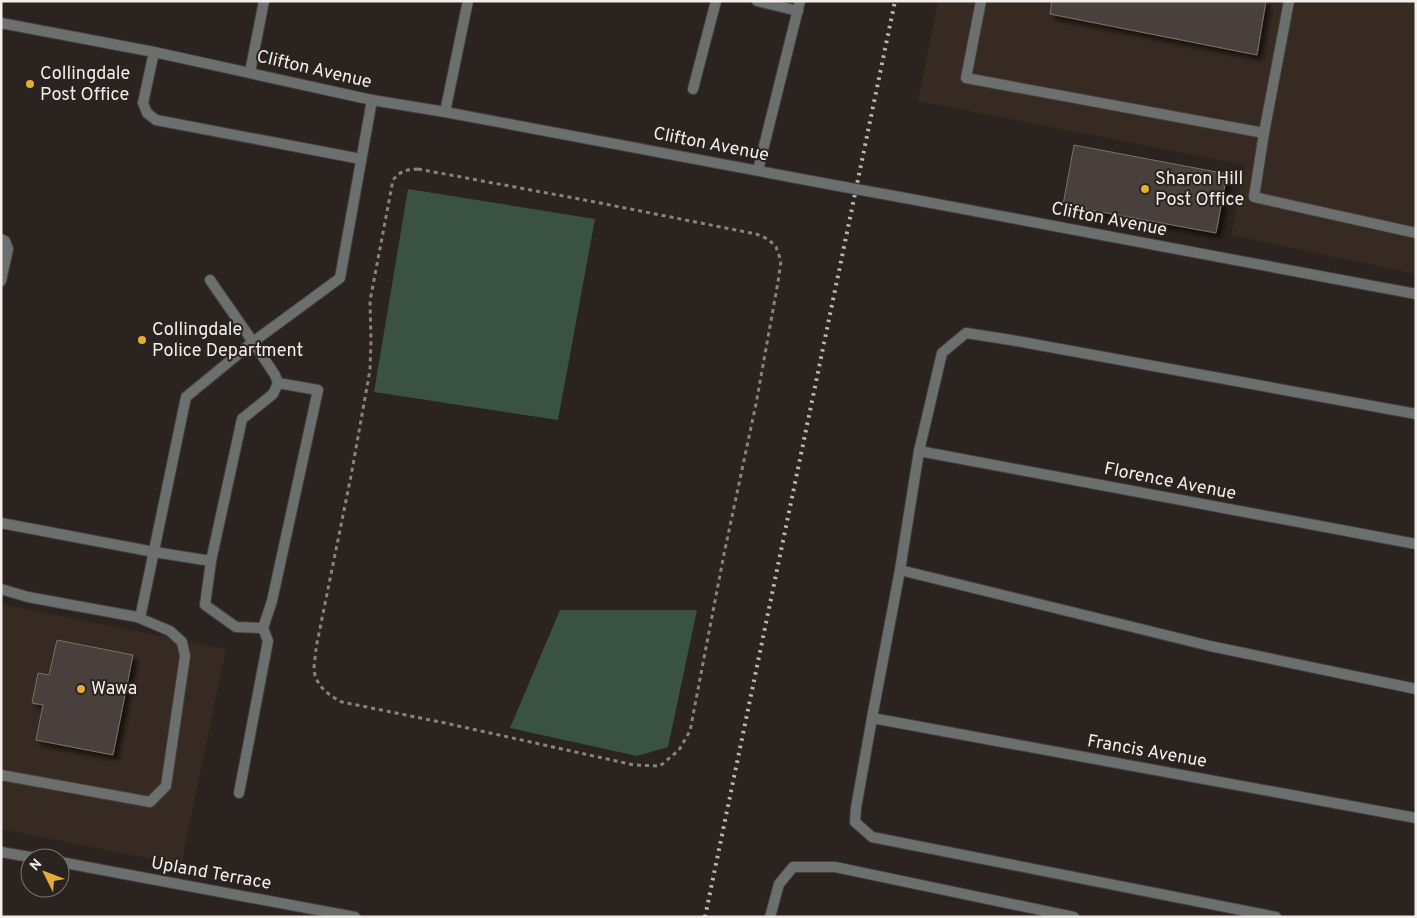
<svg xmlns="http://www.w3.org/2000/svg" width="1417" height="918" font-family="Overpass,sans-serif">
<defs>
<filter id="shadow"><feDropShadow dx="4.5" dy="4.5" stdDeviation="2.5" flood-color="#0009"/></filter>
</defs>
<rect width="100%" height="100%" fill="#2a231f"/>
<g fill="#372a22">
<path d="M938,1H1416V274L1231,235L1245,165L918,101Z"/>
<path d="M1,604L226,649L181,865L1,829Z"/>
</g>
<g fill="#3a5243">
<path d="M408,189L595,219L558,420L374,392Z"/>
<path d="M560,610H697L668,747L637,756L510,728Z"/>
</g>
<g fill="#48403c" stroke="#79706b" filter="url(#shadow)">
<path d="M1052,1H1266L1257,55L1050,14Z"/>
<path d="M1074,145L1227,174L1216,233L1063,205Z"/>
<path d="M57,640L133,655L113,755L36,740L43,705L32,703L38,673L49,675Z"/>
</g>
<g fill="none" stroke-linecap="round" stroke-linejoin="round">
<defs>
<g id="service">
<path d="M757,1L798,11"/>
<path d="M981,1L966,78L1264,133L1254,197L1416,233"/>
<path d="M154,52L143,103L147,113L156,120L361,159"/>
<path d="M250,72L264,1"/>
<path d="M693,89L716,1"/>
<path d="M1264,133L1289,1"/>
<path d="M758,170L800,1"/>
<path d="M1,239L5,241L8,249L1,281"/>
<path d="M1,523L154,552L211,561L242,419L273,394L278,383L275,375L253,342L340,278L372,100"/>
<path d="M211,561L205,605L236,627L263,628L272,601L318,390L278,383"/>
<path d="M900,570L1210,646L1416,689"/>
<path d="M1,589L28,597L137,617L170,631L182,642L185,656L166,786L150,802L1,775"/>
<path d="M140,618L186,397L253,342L210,280"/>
<path d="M239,793L268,641L263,628"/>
<path d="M770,917L779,884L793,867H835L1074,917"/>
<path d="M1276,917L872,837L855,822L856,808L872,718L900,570L919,451L942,353L966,333L1011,340L1416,414"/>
</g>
<g id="minor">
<path d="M445,112L468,1"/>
<path d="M919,451L1416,544"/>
<path d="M872,718L1416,818"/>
<path d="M1,852L36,858"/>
<path d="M60,862L355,917"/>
</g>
<g id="tertiary">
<path d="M1,23L154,52L372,100L445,112L828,184"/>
<path d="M905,198L1416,294"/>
</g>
</defs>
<use href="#service" stroke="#463f3c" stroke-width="12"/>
<use href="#minor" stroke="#463f3c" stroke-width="12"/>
<use href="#tertiary" stroke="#463f3c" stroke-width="12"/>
<path stroke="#89837f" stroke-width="3" stroke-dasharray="4 4" stroke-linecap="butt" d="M418,169L590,201L756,234L768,239L776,247L781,261L778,282L756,404L724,554L690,731L679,750L660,766L634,765L445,723L342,702C329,696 315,685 314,669C314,662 316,654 316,648L351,476L370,370L371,340L370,301L393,180C401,170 406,170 418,169Z"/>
<use href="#service" stroke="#6b706f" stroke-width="10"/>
<use href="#minor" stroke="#6b706f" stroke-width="10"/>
<use href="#tertiary" stroke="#6b706f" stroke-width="10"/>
<path stroke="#bbb6b3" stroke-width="4" stroke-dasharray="2.5 5" stroke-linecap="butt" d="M705,917L895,1"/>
<defs>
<path id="tertiary-bridge" d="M828,184L905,198"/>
</defs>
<use href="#tertiary-bridge" stroke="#463f3c" stroke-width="12" stroke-linecap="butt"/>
<use href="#tertiary-bridge" stroke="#6b706f" stroke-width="10"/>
</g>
<g fill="#e4ae35" stroke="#2a231f" stroke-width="2">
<circle cx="30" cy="84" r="5"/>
<circle cx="1145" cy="189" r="5"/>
<circle cx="142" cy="340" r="5"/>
<circle cx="81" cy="689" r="5"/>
</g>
<g text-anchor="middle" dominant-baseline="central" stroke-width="4" stroke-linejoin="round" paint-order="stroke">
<g font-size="18" fill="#f3eeeb" stroke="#2a231f">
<text transform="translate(314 70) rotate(13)">Clifton Avenue</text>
<text transform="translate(711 145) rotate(11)">Clifton Avenue</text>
<text transform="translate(1109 220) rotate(11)">Clifton Avenue</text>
<text transform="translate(1170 482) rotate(11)">Florence Avenue</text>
<text transform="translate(1147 752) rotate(10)">Francis Avenue</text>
<text transform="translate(211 874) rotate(10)">Upland Terrace</text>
</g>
<g font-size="18" fill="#f3eeeb" stroke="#2a231f" text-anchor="start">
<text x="40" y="74">Collingdale<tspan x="40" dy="21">Post Office</tspan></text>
<text x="1155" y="179">Sharon Hill<tspan x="1155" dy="21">Post Office</tspan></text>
<text x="152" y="330">Collingdale<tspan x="152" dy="21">Police Department</tspan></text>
<text x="91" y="689">Wawa</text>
</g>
</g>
<rect width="1417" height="918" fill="none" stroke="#f3eeeb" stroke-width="5"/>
<g transform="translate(45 873) rotate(312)"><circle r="24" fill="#2a231f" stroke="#7a7471"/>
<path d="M0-4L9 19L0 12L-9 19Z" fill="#e4ae35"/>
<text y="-8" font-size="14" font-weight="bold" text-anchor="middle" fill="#f3eeeb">N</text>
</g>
</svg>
